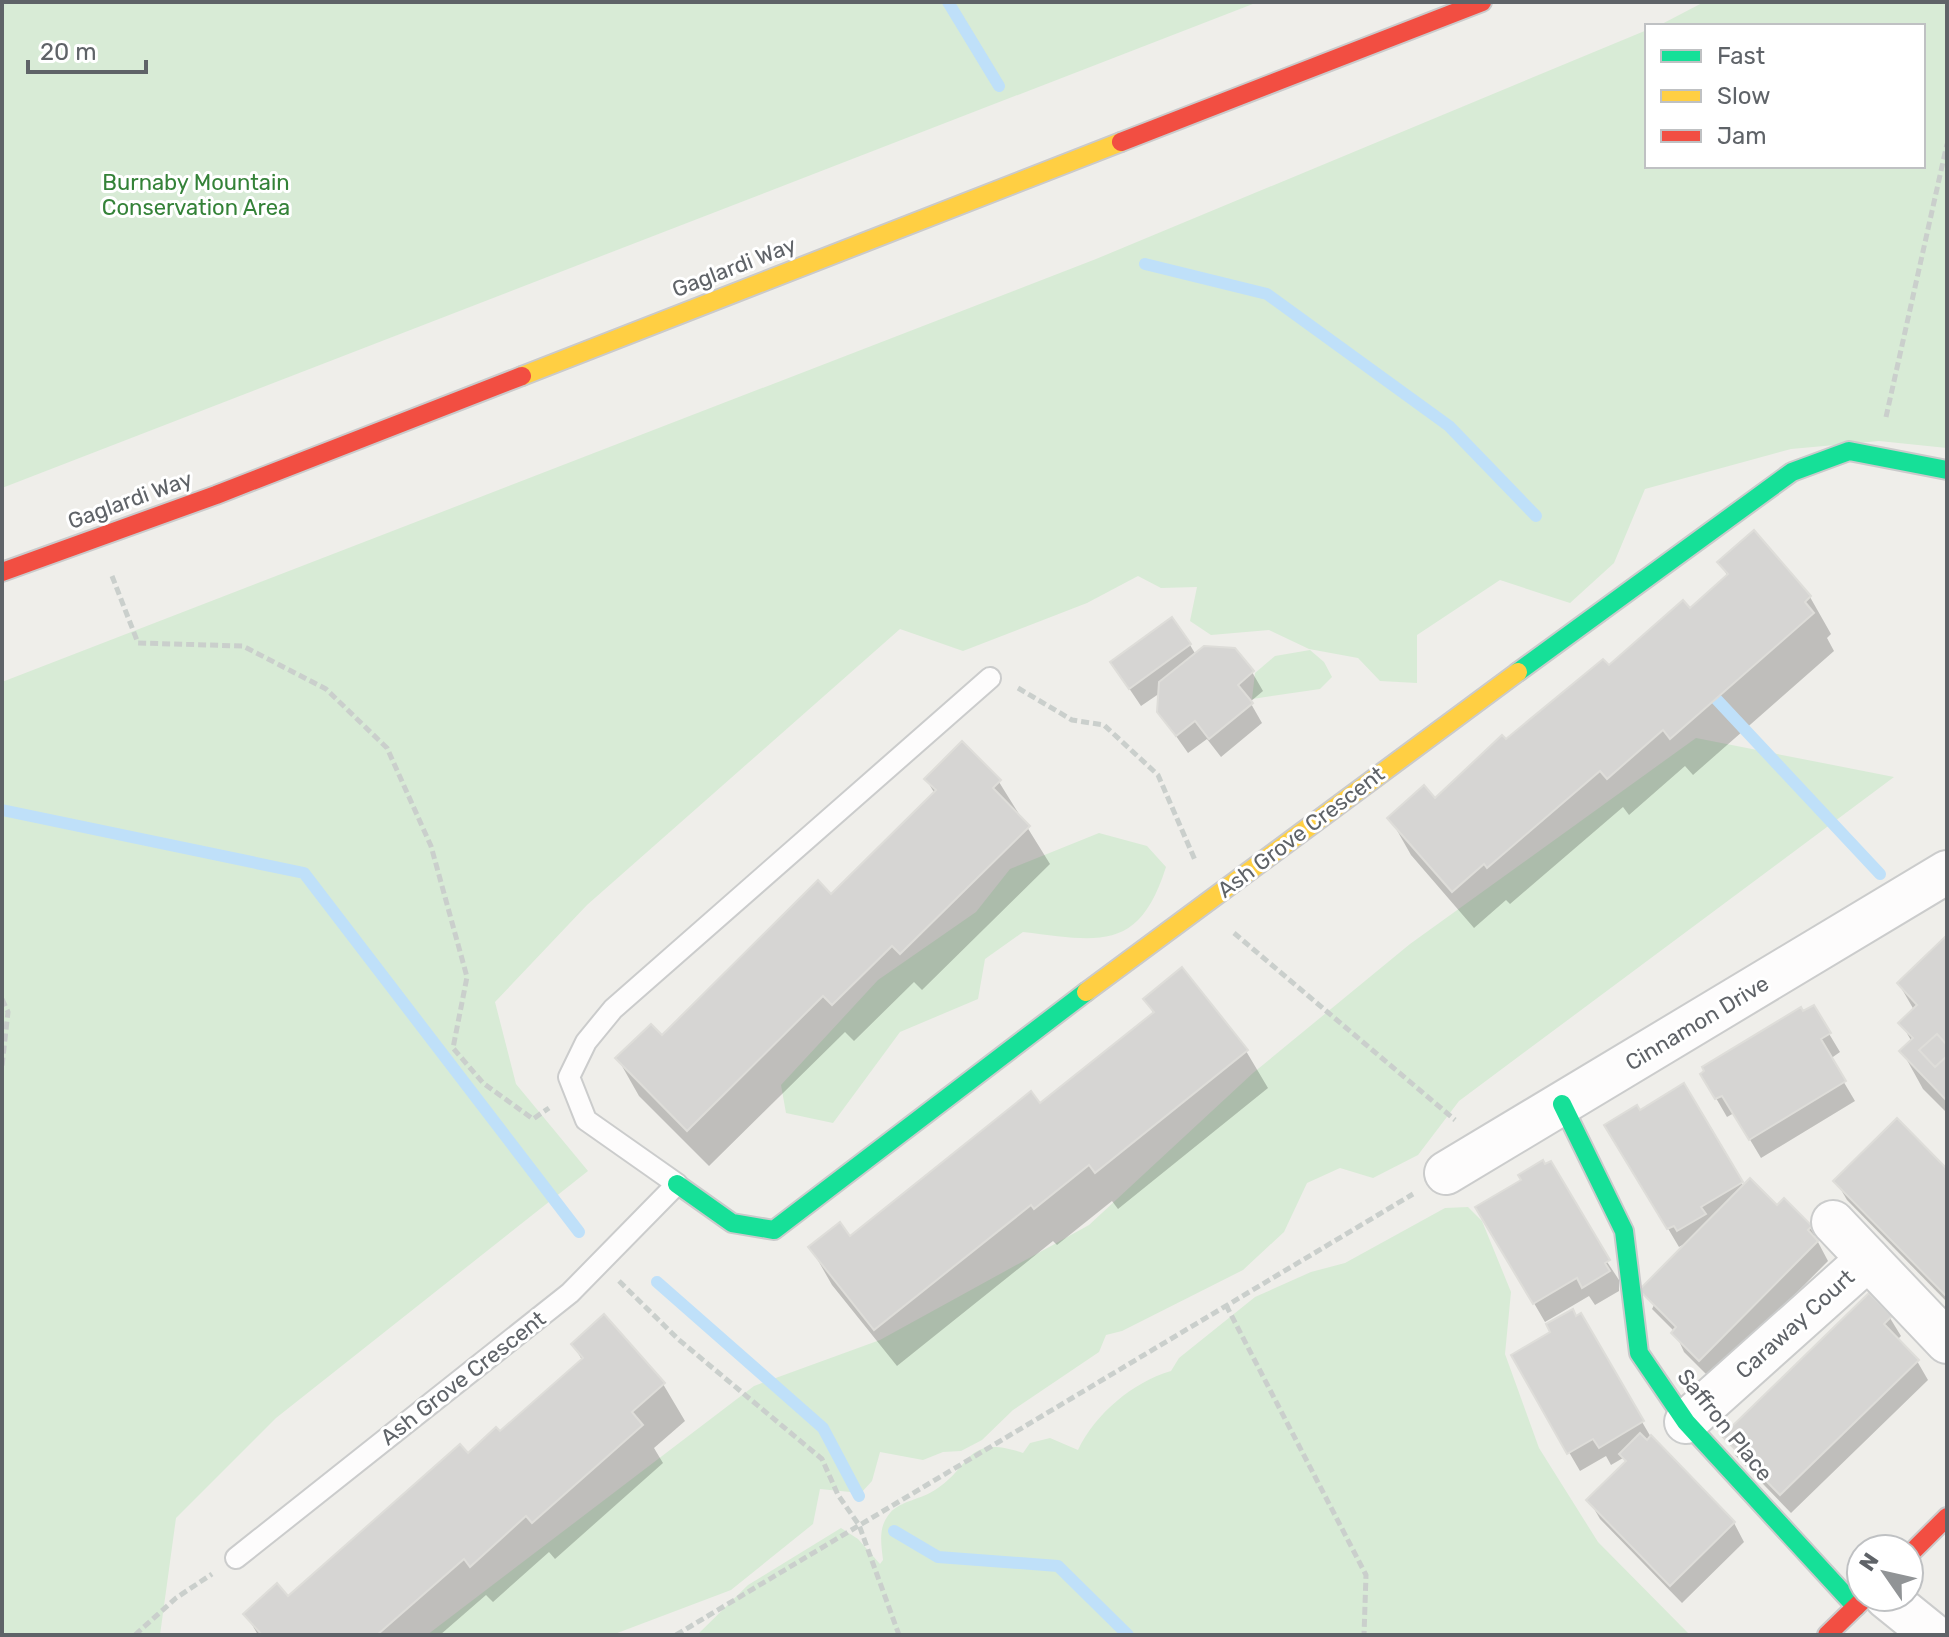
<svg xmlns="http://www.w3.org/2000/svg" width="1949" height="1637" font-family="Rubik,sans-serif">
<rect width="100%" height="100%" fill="#efeeea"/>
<g fill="#d8ebd6">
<path d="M2,2H1258L2,488Z"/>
<path d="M1704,2H1947V448L1879,441L1791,449L1645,489L1614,563L1570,603L1500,580L1417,635V683L1380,681L1358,658L1309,649L1269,630L1211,635L1190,621L1197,587L1161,588L1138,576L1087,603L963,651L900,629L587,905L495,1002L516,1084L588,1171L276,1418L176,1518L160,1635H2V682L1096,259L1647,30V166H1923V26H1658Z"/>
<path d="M1310,650L1324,662L1332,677L1320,689L1252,699L1255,673L1275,656Z"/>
<path d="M1696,738L1894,777L1459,1101L1418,1155L1373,1178L1340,1168L1307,1183L1284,1232L1243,1270L1122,1331L1106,1335L1099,1352L1013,1410L982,1440L961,1451L943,1452L923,1460L880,1452L872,1481L861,1493L820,1489L813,1524L731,1590L612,1635H427L754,1386L880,1340L1089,1225L1253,1073L1410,944Z"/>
<path d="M1099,833L1147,846L1166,867C1139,953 1098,941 1023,932L985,959L978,999L900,1032L833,1123L786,1113L781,1085L878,980L976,912L1010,869Z"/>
<path d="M1468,1207L1482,1221L1511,1292L1505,1354L1539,1448L1598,1542L1690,1635H697L748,1585L841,1528L858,1539L880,1564L883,1560C881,1542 878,1527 890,1513C900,1501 922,1499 935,1490C972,1467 965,1433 1023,1453L1030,1443L1050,1438L1078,1450C1095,1414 1133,1382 1171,1371L1179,1358L1255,1297L1311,1272L1345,1263L1445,1208Z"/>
</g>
<g fill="#0003">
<path d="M1720,562L1810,597L1831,634L1827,638L1834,651L1693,775L1685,766L1629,815L1623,807L1510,904L1506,900L1474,928L1411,855L1390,818L1435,801L1506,742L1689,611L1728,577Z"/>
<path d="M1190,645L1196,655L1252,672L1263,691L1250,702L1262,723L1221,757L1207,739L1188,753L1159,712L1160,693L1141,706L1112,663Z"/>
<path d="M926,779L999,782L1050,864L922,990L914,982L854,1041L845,1032L709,1166L639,1096L618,1059L662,1038L831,897L935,794Z"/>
<path d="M1947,938V1113L1923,1089L1902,1051L1912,1042L1901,1023L1914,1010L1899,984Z"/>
<path d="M1182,970L1246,1051L1268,1088L1118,1209L1112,1201L1057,1245L1053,1241L897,1366L832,1285L811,1248L850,1239L1040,1105L1154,1014L1145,999Z"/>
<path d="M1813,1007L1840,1052L1830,1059L1855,1101L1761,1158L1734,1113L1727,1117L1702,1074Z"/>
<path d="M1683,1086L1744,1187L1810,1227L1828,1261L1711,1379L1684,1352L1675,1332L1652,1309L1686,1243L1679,1247L1607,1126L1639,1113Z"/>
<path d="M1542,1163L1619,1280V1291L1595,1305L1589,1296L1545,1322L1478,1207L1524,1180Z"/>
<path d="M1947,1172V1302L1847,1200L1836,1181Z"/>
<path d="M1580,1316L1652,1439L1734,1523L1744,1542L1682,1603L1600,1519L1589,1500L1627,1463L1623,1458L1611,1465L1606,1456L1580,1471L1513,1356Z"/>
<path d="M1890,1318L1901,1336L1897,1340L1917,1361L1928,1380L1791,1513L1735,1455Z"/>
<path d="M573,1344L663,1384L685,1421L654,1448L663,1463L555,1559L549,1552L493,1602L486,1595L440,1635H258L246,1614L288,1599L500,1434L582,1360Z"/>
</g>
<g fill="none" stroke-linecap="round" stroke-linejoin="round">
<g stroke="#bfe0f9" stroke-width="12">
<path d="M948,2L999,86"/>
<path d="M1145,264L1267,294L1449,426L1536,516"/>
<path d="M1705,687L1880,874"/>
<path d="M2,810L304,873L579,1232"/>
<path d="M657,1282L823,1428L859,1496"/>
<path d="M894,1531L938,1557L1058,1566L1128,1635"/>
</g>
</g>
<g fill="#d6d5d3" stroke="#deddd9" stroke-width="2">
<path d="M1754,530L1811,596L1805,602L1814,613L1670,739L1663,730L1607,779L1600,771L1487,868L1484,864L1452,892L1387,818L1424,785L1435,798L1502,735L1506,739L1603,659L1609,665L1683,600L1690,608L1728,574L1717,562Z"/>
<path d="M1172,617L1191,644L1129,689L1110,662Z"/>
<path d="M1204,646L1235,648L1254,671L1238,685L1253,703L1209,739L1195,721L1176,736L1157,712L1159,682Z"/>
<path d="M962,741L1001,780L993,788L1030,826L900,954L892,946L832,1005L823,996L687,1131L615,1058L651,1024L662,1035L818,880L831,894L936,790L924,779Z"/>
<path d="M1947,935V1101L1899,1051L1913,1038L1898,1023L1917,1005L1897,983Z"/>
<path d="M1182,967L1248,1050L1095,1173L1089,1165L1034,1209L1031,1205L874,1330L808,1247L840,1222L850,1236L1031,1091L1040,1103L1154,1012L1143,999Z"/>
<path d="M1814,1005L1831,1033L1821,1039L1846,1081L1749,1140L1722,1096L1715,1099L1700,1074L1704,1071L1702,1067L1801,1007L1803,1011Z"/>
<path d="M1937,1034L1947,1045V1056L1935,1067L1919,1050Z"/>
<path d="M1684,1083L1743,1182L1701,1207L1706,1214L1677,1231L1674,1226L1667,1229L1604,1125L1637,1105L1640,1110Z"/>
<path d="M1897,1118L1947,1169V1297L1833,1181Z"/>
<path d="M1543,1160L1545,1164L1551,1161L1610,1260L1605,1263L1610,1271L1582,1288L1577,1278L1533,1304L1475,1207L1521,1180L1518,1175Z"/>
<path d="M1750,1178L1777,1205L1784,1198L1812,1226L1808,1230L1818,1241L1699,1361L1671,1333L1676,1327L1639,1290Z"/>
<path d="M1869,1293L1892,1316L1884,1324L1919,1360L1780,1495L1722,1436Z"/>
<path d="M1573,1309L1576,1316L1581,1313L1644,1421L1599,1448L1593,1439L1567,1454L1511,1355L1550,1332L1546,1324Z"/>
<path d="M604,1314L665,1383L632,1412L643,1425L532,1523L526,1516L470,1567L464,1559L377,1635H262L243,1614L277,1583L288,1596L460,1444L468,1453L496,1427L500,1431L583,1358L571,1344Z"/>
<path d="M1640,1433L1647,1440L1651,1435L1735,1522L1670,1586L1586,1500L1626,1461L1619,1454Z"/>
</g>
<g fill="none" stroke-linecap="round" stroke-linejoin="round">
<defs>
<path id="lane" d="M236,1558L570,1293L677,1184L586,1120L569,1077L586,1042L613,1009L990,678"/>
<g id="street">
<path d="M1446,1173L1947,872"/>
<path d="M1833,1222L1947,1342"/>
<path d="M1686,1422L1868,1259"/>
<path d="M1886,1597L1933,1635"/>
</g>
<g id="fast">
<path d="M1518,672L1792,472L1849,451L1947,470"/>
<path d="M1562,1104L1624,1231L1639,1353L1686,1422L1856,1607"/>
<path d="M677,1184L732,1223L774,1230L1086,992"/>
</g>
<g id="slow">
<path d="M522,376L1121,142"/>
<path d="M1086,992L1518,672"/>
</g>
<g id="jam">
<path d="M1121,142L1482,2"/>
<path d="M2,572L216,495L522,376"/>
<path d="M1909,1555L1947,1517"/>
<path d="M1827,1635L1866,1597"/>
</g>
</defs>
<use href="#lane" stroke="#cbcccc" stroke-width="24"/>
<use href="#street" stroke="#cbcccc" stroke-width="46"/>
<use href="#fast" stroke="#cacacb" stroke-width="22"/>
<use href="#slow" stroke="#cacacb" stroke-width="22"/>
<use href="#jam" stroke="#cacacb" stroke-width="22"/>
<g stroke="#cacfcc" stroke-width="5" stroke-dasharray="8 4" stroke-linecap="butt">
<path d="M1886,417L1947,144"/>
<path d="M112,576L138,643L243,646L326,689L387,748L431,846L467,977L453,1048L483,1083L533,1119L549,1108"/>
<path d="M1018,688L1072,720L1104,725L1158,775L1195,860"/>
<path d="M1234,933L1455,1120"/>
<path d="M2,999L8,1012L2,1066"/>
<path d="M619,1281L678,1339L822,1459L838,1495L859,1525L899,1635"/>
<path d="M1226,1305L1366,1575L1364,1635"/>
<path d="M135,1635L176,1598L212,1574"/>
<path d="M676,1635L1413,1194"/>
</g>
<use href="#lane" stroke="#fdfcfc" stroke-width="20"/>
<use href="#street" stroke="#fdfcfc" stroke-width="42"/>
<use href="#fast" stroke="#16e098" stroke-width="18"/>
<use href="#slow" stroke="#ffcf43" stroke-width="18"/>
<use href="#jam" stroke="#f24e42" stroke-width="18"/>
</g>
<g text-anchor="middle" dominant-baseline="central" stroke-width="6" stroke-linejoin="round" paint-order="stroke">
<g font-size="22" fill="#348238" stroke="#fff">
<text x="196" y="182">Burnaby Mountain<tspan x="196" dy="25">Conservation Area</tspan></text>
</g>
<g font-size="22" fill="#5f6368" stroke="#fff">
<text transform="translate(734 267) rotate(-21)">Gaglardi Way</text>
<text transform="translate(130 500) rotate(-20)">Gaglardi Way</text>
<text transform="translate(1301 832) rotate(-37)">Ash Grove Crescent</text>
<text transform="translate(1697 1023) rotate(-31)">Cinnamon Drive</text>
<text transform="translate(1795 1324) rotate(-42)">Caraway Court</text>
<text transform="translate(463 1378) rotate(-38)">Ash Grove Crescent</text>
<text transform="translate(1725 1425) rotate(51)">Saffron Place</text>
</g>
</g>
<rect width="1949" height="1637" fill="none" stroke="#5f6368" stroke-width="8"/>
<rect x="1645" y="24" width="280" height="144" fill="#ffffff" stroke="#bfc1c3" stroke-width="2"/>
<rect x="1661" y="50" width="40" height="12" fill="#16e098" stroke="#bfc1c3" stroke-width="2"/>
<text x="1717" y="64" font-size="24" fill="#5f6368">Fast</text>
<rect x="1661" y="90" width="40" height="12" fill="#ffcf43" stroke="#bfc1c3" stroke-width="2"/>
<text x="1717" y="104" font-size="24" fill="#5f6368">Slow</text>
<rect x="1661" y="130" width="40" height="12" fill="#f24e42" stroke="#bfc1c3" stroke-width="2"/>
<text x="1717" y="144" font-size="24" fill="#5f6368">Jam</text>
<g transform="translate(1885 1573) rotate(304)"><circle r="38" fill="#ffffff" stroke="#bfc1c3" stroke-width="2"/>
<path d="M0-6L14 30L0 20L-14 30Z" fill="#919496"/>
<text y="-12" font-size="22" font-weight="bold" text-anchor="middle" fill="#5f6368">N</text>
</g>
<path d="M28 60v12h118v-12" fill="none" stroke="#5f6368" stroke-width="4"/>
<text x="40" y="60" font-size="24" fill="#5f6368" stroke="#ffffff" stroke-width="6" paint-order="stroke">20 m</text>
</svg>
